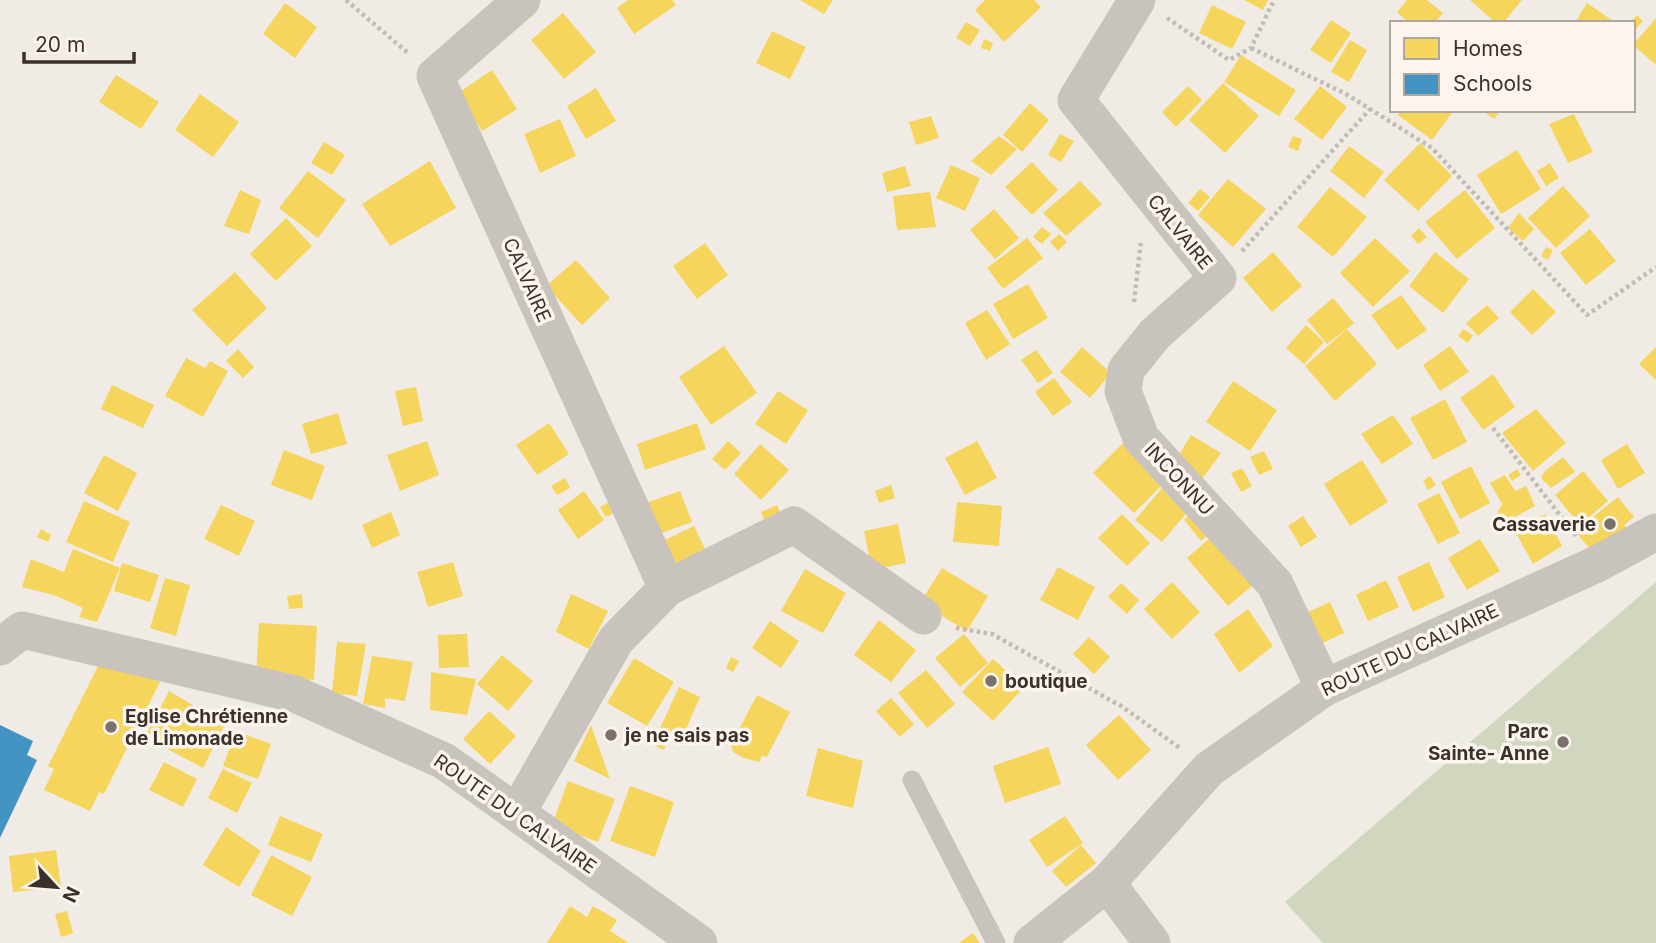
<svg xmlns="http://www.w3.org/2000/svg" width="1656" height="943" font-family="Inter,sans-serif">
<rect width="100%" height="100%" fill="#f0ebe5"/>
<path fill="#d1d6bf" d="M1656,582V943H1323L1285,902Z"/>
<g fill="#f6d55c">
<path d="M628,0H672L676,5L634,34L617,8Z"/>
<path d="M800,0H833L824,14Z"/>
<path d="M985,0H1034L1041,7L1004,42L975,10Z"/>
<path d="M1244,0H1268L1263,10Z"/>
<path d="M1407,0H1427L1443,13L1435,23H1409L1397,12Z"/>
<path d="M1470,0H1522L1503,23H1496Z"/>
<path d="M285,3L317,27L295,58L263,34Z"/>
<path d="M1587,3L1616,23H1575Z"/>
<path d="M1212,5L1246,22L1232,49L1199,33Z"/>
<path d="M563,13L596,52L564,79L531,40Z"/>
<path d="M1637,15L1643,21L1636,29L1633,23H1629Z"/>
<path d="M1656,18V65L1633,45Z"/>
<path d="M1331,20L1351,33L1331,63L1310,50Z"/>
<path d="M966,22L980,30L970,46L956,38Z"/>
<path d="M772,31L806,47L790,79L756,63Z"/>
<path d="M984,39L993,43L990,51L981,48Z"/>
<path d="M1350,40L1367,50L1349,82L1331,72Z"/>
<path d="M1241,55L1296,90L1279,116L1224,82Z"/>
<path d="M492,70L517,109L482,131L458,93Z"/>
<path d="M116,75L159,102L141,129L99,102Z"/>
<path d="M1223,83L1259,116L1225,153L1189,120Z"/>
<path d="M1188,86L1202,100L1176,127L1162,112Z"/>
<path d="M1320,86L1347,107L1322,140L1294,119Z"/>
<path d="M596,88L616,121L586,139L567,106Z"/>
<path d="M200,94L239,122L213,157L175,130Z"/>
<path d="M1030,103L1049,120L1022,152L1003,135Z"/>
<path d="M1401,110H1454L1432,140L1398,115Z"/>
<path d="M1481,110H1501L1494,119Z"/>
<path d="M1574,114L1593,152L1568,163L1549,124Z"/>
<path d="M931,116L939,138L916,145L909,122Z"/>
<path d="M560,119L576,156L540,173L524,134Z"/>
<path d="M1060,134L1074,141L1061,162L1048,155Z"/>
<path d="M999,136L1017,149L991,175L971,161Z"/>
<path d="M1293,136L1302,139L1298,151L1288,147Z"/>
<path d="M324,142L345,155L332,175L311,163Z"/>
<path d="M1420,143L1452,176L1418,211L1384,180Z"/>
<path d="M1349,146L1384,172L1364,198L1330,171Z"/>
<path d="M1517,150L1541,189L1501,214L1477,175Z"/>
<path d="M430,161L456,208L390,246L362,204Z"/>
<path d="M1032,162L1058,190L1032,215L1005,187Z"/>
<path d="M1550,163L1559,178L1546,186L1537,171Z"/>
<path d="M951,165L980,178L965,211L936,198Z"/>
<path d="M905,166L911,186L887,192L882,173Z"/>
<path d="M308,171L346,200L318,238L279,208Z"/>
<path d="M1228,179L1266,209L1233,247L1198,215Z"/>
<path d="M1080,181L1102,204L1066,236L1043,213Z"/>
<path d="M1563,186L1590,216L1556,248L1528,218Z"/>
<path d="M1330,187L1367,217L1333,257L1297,227Z"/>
<path d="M1200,189L1210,197L1198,211L1188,203Z"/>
<path d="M240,190L261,200L249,234L224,226Z"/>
<path d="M1465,190L1495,228L1457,259L1425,222Z"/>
<path d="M930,192L936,227L897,230L893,196Z"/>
<path d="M994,209L1019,238L995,259L970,230Z"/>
<path d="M1519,213L1534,229L1523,241L1508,228Z"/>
<path d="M286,218L312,246L276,281L250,254Z"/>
<path d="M1042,227L1051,234L1042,244L1033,237Z"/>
<path d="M1419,228L1427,237L1418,244L1411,236Z"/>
<path d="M1590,229L1616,261L1586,285L1560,253Z"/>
<path d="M1059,234L1067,242L1058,251L1050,242Z"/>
<path d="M1027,238L1043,258L1003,289L987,268Z"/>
<path d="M1375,238L1410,271L1373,307L1340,273Z"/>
<path d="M705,243L728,275L697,299L673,266Z"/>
<path d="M1546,247L1553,250L1548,260L1541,256Z"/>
<path d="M1273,252L1302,286L1272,312L1243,278Z"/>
<path d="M1435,252L1469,279L1443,313L1409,286Z"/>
<path d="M576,260L610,298L582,325L546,286Z"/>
<path d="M235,272L267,308L227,346L192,310Z"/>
<path d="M1028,284L1048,318L1013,339L993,304Z"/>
<path d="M1533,289L1556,312L1532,335L1510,312Z"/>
<path d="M1401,295L1427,330L1397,350L1371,315Z"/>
<path d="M1333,298L1354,323L1327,344L1307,320Z"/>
<path d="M1487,305L1499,318L1478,336L1466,323Z"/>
<path d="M987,310L1010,344L986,360L965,323Z"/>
<path d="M1306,325L1324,342L1304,364L1286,348Z"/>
<path d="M1347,329L1377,364L1335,401L1305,366Z"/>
<path d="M1463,329L1473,335L1468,343L1458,336Z"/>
<path d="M724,346L757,393L711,425L679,377Z"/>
<path d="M1450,346L1469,372L1440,391L1423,365Z"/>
<path d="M1082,347L1111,373L1090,398L1060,372Z"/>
<path d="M1656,347V380L1639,364Z"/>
<path d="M238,349L254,367L243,378L226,361Z"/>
<path d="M1036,350L1053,373L1038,383L1021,360Z"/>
<path d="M186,358L205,368L210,361L228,371L203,417L165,396Z"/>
<path d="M1493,374L1515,407L1483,430L1460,398Z"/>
<path d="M1054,378L1072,402L1053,416L1035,392Z"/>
<path d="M1233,381L1277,410L1250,451L1206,422Z"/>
<path d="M112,385L154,405L143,428L101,409Z"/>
<path d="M416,387L423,421L403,426L395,391Z"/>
<path d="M778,391L808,410L786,444L755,424Z"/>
<path d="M1445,399L1467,442L1433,460L1410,418Z"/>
<path d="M1536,409L1566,443L1533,471L1502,433Z"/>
<path d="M338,413L347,444L311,454L302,424Z"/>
<path d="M1393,415L1413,444L1382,464L1361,434Z"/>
<path d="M549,423L569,454L537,475L516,445Z"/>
<path d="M697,423L706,449L645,470L637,444Z"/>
<path d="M1191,435L1221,453L1199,483L1172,466Z"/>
<path d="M1126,440L1167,480L1134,513L1093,473Z"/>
<path d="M427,441L439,475L400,491L387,455Z"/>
<path d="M728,441L741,453L725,470L712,459Z"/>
<path d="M977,441L997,478L965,495L945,458Z"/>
<path d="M760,444L789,470L761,500L734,474Z"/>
<path d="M1627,444L1645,473L1618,489L1601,460Z"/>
<path d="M284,450L325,466L312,500L271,485Z"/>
<path d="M1264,451L1273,469L1259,475L1250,457Z"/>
<path d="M104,455L137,473L118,511L84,493Z"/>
<path d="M1563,457L1575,472L1551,488L1541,478L1544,472Z"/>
<path d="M1362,460L1388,502L1350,526L1324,484Z"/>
<path d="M1471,466L1490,503L1460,519L1441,482Z"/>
<path d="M1242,468L1252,486L1241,492L1231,473Z"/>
<path d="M1517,469L1521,475L1512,481L1508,475Z"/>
<path d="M1583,471L1608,501L1580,525L1555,495Z"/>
<path d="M1505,475L1515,491L1526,486L1535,506L1500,525L1495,517L1502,504L1490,483Z"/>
<path d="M1430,476L1436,485L1428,490L1423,481Z"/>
<path d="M565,478L570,488L557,495L551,486Z"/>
<path d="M1168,481L1194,504L1162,542L1135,520Z"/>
<path d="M891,485L895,498L879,503L875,491Z"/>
<path d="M584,491L604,520L578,539L558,510Z"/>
<path d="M680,491L692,522L653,536L643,504Z"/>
<path d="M1439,493L1460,533L1438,544L1417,504Z"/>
<path d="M1618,497L1634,517L1624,525L1631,534L1593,553L1575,531Z"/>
<path d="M84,501L130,522L113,562L66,542Z"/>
<path d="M611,501L617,511L606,517L600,507Z"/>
<path d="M957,502L1002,506L999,546L953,542Z"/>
<path d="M221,505L255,521L239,556L204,539Z"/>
<path d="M777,505L785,524L769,531L761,512Z"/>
<path d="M1195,509L1215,530L1201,541L1184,520Z"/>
<path d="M391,512L400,535L372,548L362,525Z"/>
<path d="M1122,514L1150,543L1127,566L1098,538Z"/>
<path d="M1545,514L1562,546L1533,564L1515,531Z"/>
<path d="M1303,516L1317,537L1301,547L1288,526Z"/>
<path d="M898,524L906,563L872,570L864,531Z"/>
<path d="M694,526L709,557L675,573L661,542Z"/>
<path d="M41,529L51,535L48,542L37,537Z"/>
<path d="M1218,531L1259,580L1228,606L1187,558Z"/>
<path d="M1480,539L1500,571L1467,590L1448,558Z"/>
<path d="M73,549L120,568L97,622L79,617L83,608L54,595L22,587L31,559L64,572Z"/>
<path d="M453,562L463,596L428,607L417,572Z"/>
<path d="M1429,562L1445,597L1413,612L1397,577Z"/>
<path d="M122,563L159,575L150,602L114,591Z"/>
<path d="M1058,567L1095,587L1078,620L1040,600Z"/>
<path d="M942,568L988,596L967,631L920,603Z"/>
<path d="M805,569L846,593L823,633L781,611Z"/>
<path d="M165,578L190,585L176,636L150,628Z"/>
<path d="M1386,580L1399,607L1368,621L1356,595Z"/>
<path d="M1172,582L1200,612L1172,639L1144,609Z"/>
<path d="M1121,583L1139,600L1127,614L1108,597Z"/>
<path d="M302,594L303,608L289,609L287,596Z"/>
<path d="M571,594L608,611L589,649L556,632Z"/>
<path d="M1330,602L1344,633L1314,647L1300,616Z"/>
<path d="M1248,609L1273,646L1239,673L1214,634Z"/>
<path d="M879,620L916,650L891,682L854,655Z"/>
<path d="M770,621L799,641L781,668L752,648Z"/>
<path d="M259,623L317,626L314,680L256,677Z"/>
<path d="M467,634L469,667L439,668L438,635Z"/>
<path d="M964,634L988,663L960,687L935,658Z"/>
<path d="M1089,637L1110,657L1094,674L1073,654Z"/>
<path d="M337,642L366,644L357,696L332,693Z"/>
<path d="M104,654L160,682L104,794L99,792L90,811L44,790L54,769L48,766Z"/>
<path d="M502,655L533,681L508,711L477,684Z"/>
<path d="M372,656L413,662L405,701L385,698V708L363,704Z"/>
<path d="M731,657L739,661L733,672L726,668Z"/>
<path d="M634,658L674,682L647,726L607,703Z"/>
<path d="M993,659L1024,687L993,721L962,692Z"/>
<path d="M926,670L955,704L927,728L898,693Z"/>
<path d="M431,672L476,679L467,715L430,710Z"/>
<path d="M679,687L700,697L679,745L657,735Z"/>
<path d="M169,691L225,724L203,768L145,737Z"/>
<path d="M757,695L790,712L767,757L762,756L759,762L744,758L733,752L731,745Z"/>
<path d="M891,698L914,724L900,737L876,711Z"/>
<path d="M489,711L516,736L490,764L463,739Z"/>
<path d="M1119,715L1151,750L1118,780L1086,745Z"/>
<path d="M591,725L610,779L574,761Z"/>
<path d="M236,731L271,744L258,779L223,766Z"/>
<path d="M656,737L667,742L664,750L653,745Z"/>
<path d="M1048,747L1061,784L1005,803L993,766Z"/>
<path d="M818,748L863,761L853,808L806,796Z"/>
<path d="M164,762L197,779L183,807L149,790Z"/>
<path d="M223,769L252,783L237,813L208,798Z"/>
<path d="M568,781L615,799L598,842L552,825Z"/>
<path d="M630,786L674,802L655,857L610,841Z"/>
<path d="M280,816L323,834L311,862L268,845Z"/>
<path d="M1065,816L1083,843L1047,867L1029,840Z"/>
<path d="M226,827L261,851L239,887L203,865Z"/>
<path d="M1081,845L1096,863L1066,887L1052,871Z"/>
<path d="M56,850L61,887L13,892L9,856Z"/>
<path d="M271,855L312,877L292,916L251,895Z"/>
<path d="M570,906L587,917L593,906L617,920L610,931L629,943H547Z"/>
<path d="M67,911L73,933L61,937L55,914Z"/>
<path d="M973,933L980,943H959Z"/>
</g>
<path fill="#4393c3" d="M0,725L33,741L27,755L37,760L0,838Z"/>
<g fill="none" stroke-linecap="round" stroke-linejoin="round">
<g stroke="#c2bbb6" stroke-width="4.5" stroke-dasharray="3.5 3.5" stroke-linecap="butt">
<path d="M346,0L408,53"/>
<path d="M1167,18L1229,60L1251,48L1274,0"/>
<path d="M1251,48L1346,94L1432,148L1587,315L1656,267"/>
<path d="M1242,251L1370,109"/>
<path d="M1134,302L1141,241"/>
<path d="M1493,428L1576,536"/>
<path d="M956,628L992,634L1121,706L1180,748"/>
</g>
<path stroke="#c9c3be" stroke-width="19" d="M912,780L996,943"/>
<g stroke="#c9c3be" stroke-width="37">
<path d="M522,0L435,76L667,588"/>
<path d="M1137,0L1076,100L1218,278L1155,334L1126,370L1123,391L1141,438L1275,584L1324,688"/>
<path d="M0,647L22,630L295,694L444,761L699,943"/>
<path d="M517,813L616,640L667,588L794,525L923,616"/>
<path d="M1107,883L1152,943"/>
<path d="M1032,943L1107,883L1209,769L1324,688L1597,564L1656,532"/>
</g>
</g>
<g fill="#7a716c" stroke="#fbf5ee" stroke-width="2.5">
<circle cx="1610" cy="524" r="7"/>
<circle cx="991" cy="681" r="7"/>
<circle cx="111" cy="727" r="7"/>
<circle cx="611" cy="735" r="7"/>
<circle cx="1563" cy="742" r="7"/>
</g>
<g text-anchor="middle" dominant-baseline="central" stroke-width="7" stroke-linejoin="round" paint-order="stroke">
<g font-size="19" fill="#3b302b" stroke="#fbf5ee">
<text transform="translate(1180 232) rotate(51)">CALVAIRE</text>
<text transform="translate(527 280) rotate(66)">CALVAIRE</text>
<text transform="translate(1179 479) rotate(47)">INCONNU</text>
<text transform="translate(1410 650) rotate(-25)">ROUTE DU CALVAIRE</text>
<text transform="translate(515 814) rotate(35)">ROUTE DU CALVAIRE</text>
</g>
<g font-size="19" font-weight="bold" fill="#3b302b" stroke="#fbf5ee" text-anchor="start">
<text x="1596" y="524" text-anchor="end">Cassaverie</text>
<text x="1005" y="681">boutique</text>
<text x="125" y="716">Eglise Chrétienne<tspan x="125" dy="22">de Limonade</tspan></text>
<text x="1549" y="731" text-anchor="end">Parc<tspan x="1549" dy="22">Sainte- Anne</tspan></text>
<text x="625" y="735">je ne sais pas</text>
</g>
</g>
<rect x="1390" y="21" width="245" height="91" fill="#fbf5ee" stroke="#aea6a0" stroke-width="2"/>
<rect x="1404" y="38" width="35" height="21" fill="#f6d55c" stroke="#aea6a0" stroke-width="2"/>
<text x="1453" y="56" font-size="21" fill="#3b302b">Homes</text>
<rect x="1404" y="74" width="35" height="21" fill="#4393c3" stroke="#aea6a0" stroke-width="2"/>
<text x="1453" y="91" font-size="21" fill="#3b302b">Schools</text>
<g transform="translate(56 887) rotate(116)" stroke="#fbf5ee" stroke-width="5" paint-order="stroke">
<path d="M0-5L12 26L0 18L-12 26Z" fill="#3b302b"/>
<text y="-10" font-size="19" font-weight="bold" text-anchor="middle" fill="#3b302b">N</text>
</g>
<path d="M24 52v10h110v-10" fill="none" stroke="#3b302b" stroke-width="3.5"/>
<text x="35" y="52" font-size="21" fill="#3b302b" stroke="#fbf5ee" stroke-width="5" paint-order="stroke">20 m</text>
</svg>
